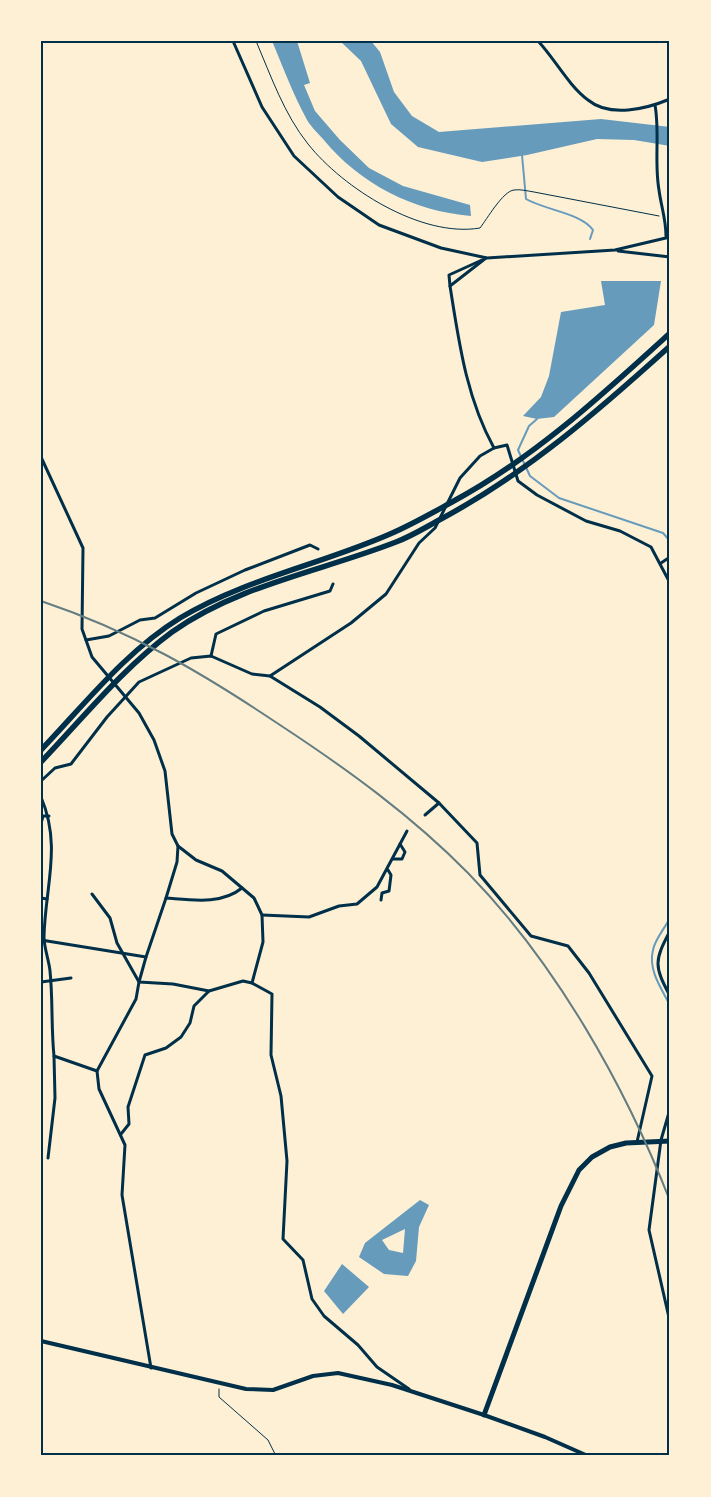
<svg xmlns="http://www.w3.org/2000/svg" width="711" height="1497" font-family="Poppins,sans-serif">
<rect width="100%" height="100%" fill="#fdf0d5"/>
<g fill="#669bbc" fill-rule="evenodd">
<path d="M272,41H297L310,83L304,85L315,111L340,140L369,168L403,186L470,205L471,216C413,211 360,184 323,139C317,132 310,126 306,118C293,94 283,67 272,41Z"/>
<path d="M340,41H371L380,52L394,92L412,116L439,132L601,119L670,127V146L634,140L597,139L527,155L482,162L418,147L391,124L361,61Z"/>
<path d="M601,281H661L654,325L554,417L537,419L523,416L541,397L549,376L561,312L605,305Z"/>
<path d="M420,1200L429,1205L419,1227L416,1261L408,1276L384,1274L359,1257L365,1243ZM405,1229L403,1253L389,1250L382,1240Z"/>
<path d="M342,1264L369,1287L343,1314L324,1291Z"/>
</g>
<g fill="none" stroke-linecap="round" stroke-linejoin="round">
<g stroke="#669bbc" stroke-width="2">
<path d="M522,155L526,199C545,210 581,213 593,230L590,239"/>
<path d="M537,419L529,426L518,450L530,476L559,498L663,533L670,541"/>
<path d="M670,918C665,928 655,939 653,950C648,970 661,988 670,1005"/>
<path d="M668,1095L670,1077"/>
</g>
<g stroke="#003049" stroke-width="1">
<path d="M256,41C271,76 284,114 308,144C343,188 421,238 480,228C487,219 503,191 514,190C520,189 528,191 534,192L659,216"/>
<path d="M219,1389V1397L268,1440L276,1456"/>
</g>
<g stroke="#003049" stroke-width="3">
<path d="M233,41L262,107L294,156L338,197L379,225L441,248L487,258L615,250L670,237"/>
<path d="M538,41C555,59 568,85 588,100C610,118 646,109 670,99"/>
<path d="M655,105C660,133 654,162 659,190C661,206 666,219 666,236"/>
<path d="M618,251L670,257"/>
<path d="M486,258L450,286C459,342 466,397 494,448L507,445L518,481L537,495L586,521L620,531L651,547L670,583"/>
<path d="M450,286L449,275L482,260"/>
<path d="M494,448L480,456L460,478L435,528L419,543L386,594L351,623L270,676L320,707L359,736L439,803L477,843L480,875L531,936L568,946L589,973L652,1076L637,1142"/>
<path d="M41,457L83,548L82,629L92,657L139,713L154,740L165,771L172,834L178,846L196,860L222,871L254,898L262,915L263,942L252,983L272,994L271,1055L281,1096L287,1161L283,1239L303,1260L312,1299L324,1316L358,1345L377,1367L409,1389"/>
<path d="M661,563L670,557"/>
<path d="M86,640L109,636L140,620L155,618L196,593L245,570L310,545L318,549"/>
<path d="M211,656L216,634L264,611L330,591L333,584"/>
<path d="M41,781L55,768L71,764L107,717L139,682L191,658L211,656L252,674L270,676"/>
<path d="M41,797C62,846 45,887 44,937C44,948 49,960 50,971C53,999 51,1027 54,1056L97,1071L99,1089L125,1145L122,1195L151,1368"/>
<path d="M425,815L439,803"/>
<path d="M41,824L43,816H49"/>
<path d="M393,859H402L405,852L400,844"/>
<path d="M92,894L110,918L117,943L139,982L136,999L97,1071"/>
<path d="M41,898L47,899"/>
<path d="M166,898L177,862L178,846"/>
<path d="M381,900L382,893L389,891L391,875L388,870"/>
<path d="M262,915L309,917L339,906L357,904L377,887L407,831"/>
<path d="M670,931C654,961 654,966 670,996"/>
<path d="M41,940L146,957L166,898C192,900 221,905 242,888"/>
<path d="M146,957L139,982L173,984L209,991L243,981L252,983"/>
<path d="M41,982L71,978"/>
<path d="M670,1109L661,1140L649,1230L670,1322"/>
<path d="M121,1134L129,1124L128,1107L145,1055L166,1048L181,1037L190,1023L194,1006L209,991"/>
<path d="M48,1158L55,1098L54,1056"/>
</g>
<path stroke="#003049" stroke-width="4" d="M41,1341L246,1389L273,1390L313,1376L338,1373L392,1385L484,1415L545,1437L588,1456"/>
<path stroke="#003049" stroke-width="5" d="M484,1415L561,1206L579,1170L592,1157L610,1147L626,1143L670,1141"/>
<g stroke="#003049" stroke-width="5.5">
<path d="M41,750C84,705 126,651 180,618C245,579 322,564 390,534C411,525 432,513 452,502C534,458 602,395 670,333"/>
<path d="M41,762C83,718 123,668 172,632C238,585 322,571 396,542C412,536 426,527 441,519C527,473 598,411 670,346"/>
</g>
<path stroke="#657d81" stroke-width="2" d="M41,601C133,632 201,672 280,725C347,769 412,816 468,873C555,962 625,1085 670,1201"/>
</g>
<rect width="711" height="1497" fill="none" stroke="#fdf0d5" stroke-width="85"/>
<rect x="42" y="42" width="626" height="1412" fill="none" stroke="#003049" stroke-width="2"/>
</svg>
